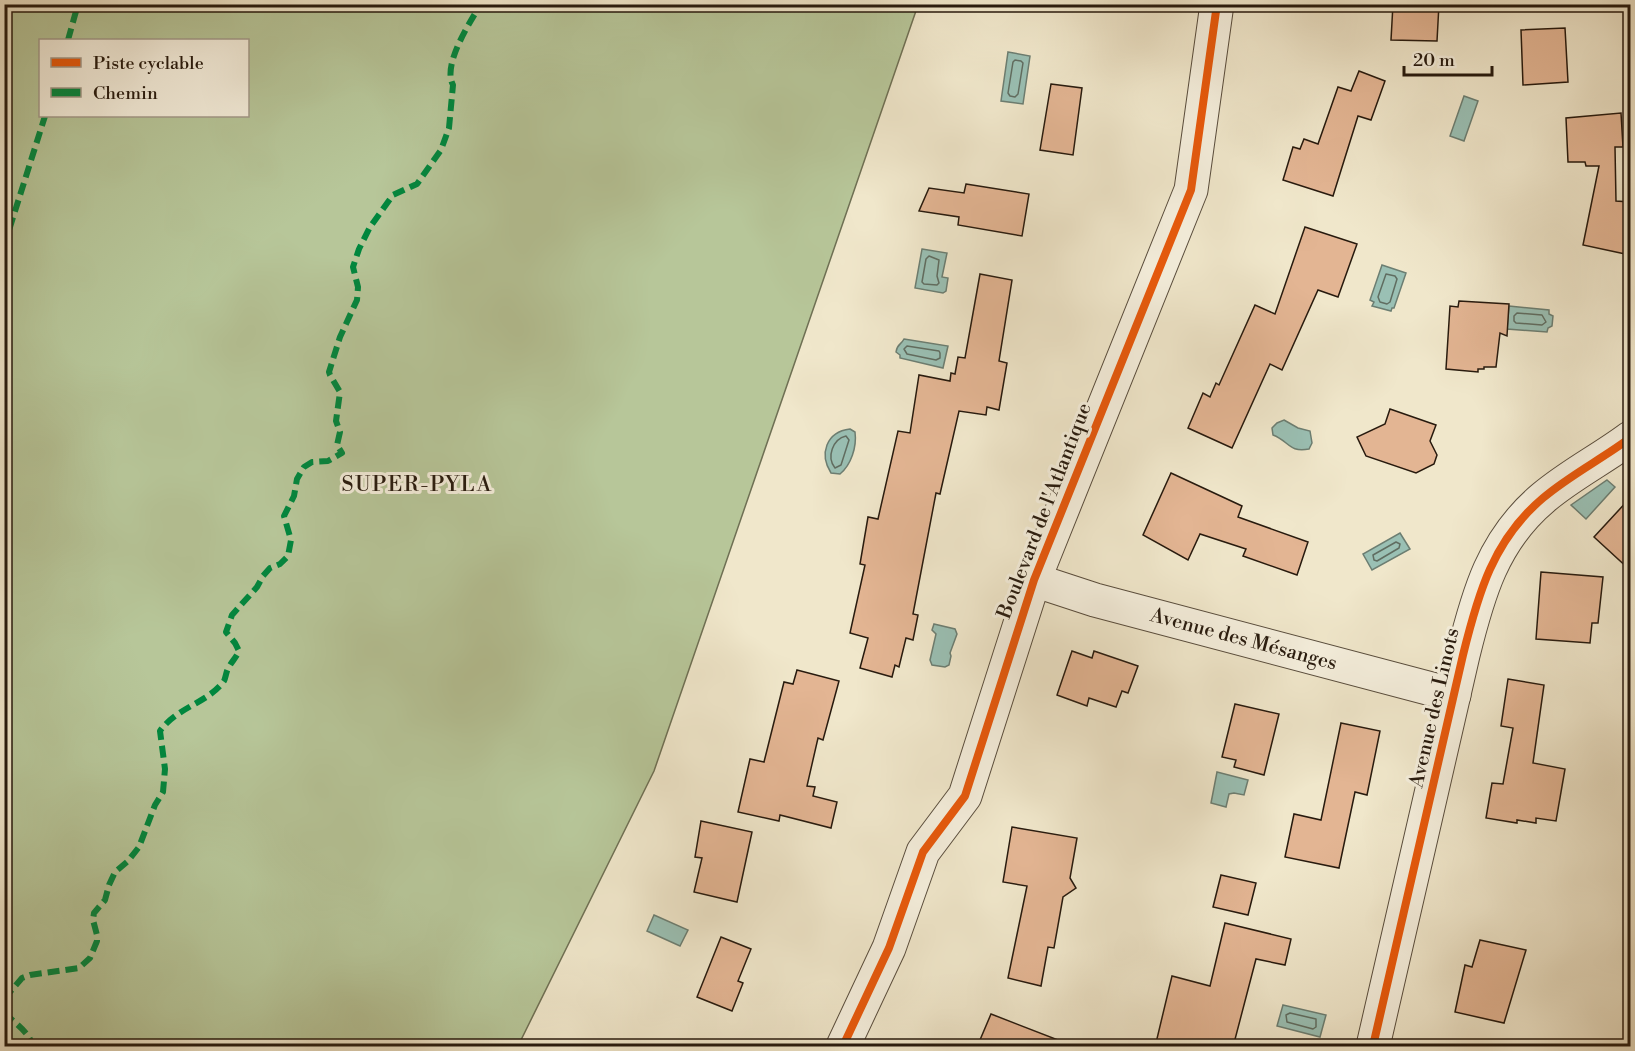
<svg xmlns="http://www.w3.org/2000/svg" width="1635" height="1051" font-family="'Libre Bodoni',serif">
<rect width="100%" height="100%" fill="#f0e7cb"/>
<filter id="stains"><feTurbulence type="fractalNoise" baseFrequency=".00333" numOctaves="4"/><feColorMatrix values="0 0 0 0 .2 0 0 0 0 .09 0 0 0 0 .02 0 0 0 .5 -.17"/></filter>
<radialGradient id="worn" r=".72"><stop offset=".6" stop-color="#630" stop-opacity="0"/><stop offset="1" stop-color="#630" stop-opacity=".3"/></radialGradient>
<path fill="#b7c699" stroke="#6f7054" stroke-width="1.5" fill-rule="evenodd" d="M5,4L918,5L654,771L518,1046H5ZM40,40H248V116H40Z"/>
<g fill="#9ac0b4" stroke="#6c7e72" stroke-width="1.5">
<path d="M1008,52L1030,56L1023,104L1001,101Z"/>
<path d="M1464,96L1478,101L1464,141L1450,136Z"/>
<path d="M922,249L947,253L942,277L948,278L946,291L943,293L915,288Z"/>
<path d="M1382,265L1406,273L1394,308H1392L1391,311L1372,306L1374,302L1370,300Z"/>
<path d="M1509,306L1549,310V314L1553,316L1552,326L1548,328L1547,332L1507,329Z"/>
<path d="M904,339L948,346L943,368L900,358V355L896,352C897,344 901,345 904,339Z"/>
<path d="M1284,420L1298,428L1310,431L1312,443L1309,449C1289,453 1289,441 1273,435L1272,428L1277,423Z"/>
<path d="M850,429L855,432C857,447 851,465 840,474L831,473C819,454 826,432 850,429Z"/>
<path d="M1607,480L1615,487L1586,519L1571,505Z"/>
<path d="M1400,533L1410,549L1372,570L1363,554Z"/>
<path d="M934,624L955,629L957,634L950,653L951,656L949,665L945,667L932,665L930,660L936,634L932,630Z"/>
<path d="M1217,772L1248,780L1244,795L1234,793L1229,794L1226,807L1211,803Z"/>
<path d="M654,915L688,930L680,946L647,931Z"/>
<path d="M1283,1005L1326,1015L1320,1037L1277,1026Z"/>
</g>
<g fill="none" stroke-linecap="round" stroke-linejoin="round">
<g stroke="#606d61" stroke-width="1.5">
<path d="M1015,60L1021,61L1023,63L1018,94L1015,97L1010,96L1008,93L1013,62Z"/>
<path d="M929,256L939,260L937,276L939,283L937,285L924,284L922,282L926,259Z"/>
<path d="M1386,274L1395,276L1397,279L1390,302L1387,304L1380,302L1378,297Z"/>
<path d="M1517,313L1542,315L1546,322L1542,325L1516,323L1514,321V316Z"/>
<path d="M907,346L939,351L940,353V358L936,360L907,354L904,349Z"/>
<path d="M846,436L849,440L841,465L835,468C826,457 833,439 846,436Z"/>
<path d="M1396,542L1400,544L1399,548L1377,561L1374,560L1373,555Z"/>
<path d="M1290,1013L1316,1019V1027L1313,1029L1287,1022L1286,1015Z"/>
</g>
</g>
<g fill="#e3b593" stroke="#271a0e" stroke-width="1.5">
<path d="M1393,4H1439L1437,41L1391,40Z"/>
<path d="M1565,28L1568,82L1523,85L1521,30Z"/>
<path d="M1359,71L1385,81L1371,120L1358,116L1333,196L1283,180L1293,147L1300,149L1304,139L1318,144L1338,87L1351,91Z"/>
<path d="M1051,84L1082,88L1073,155L1040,150Z"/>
<path d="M1621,113L1623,147H1615L1616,201L1630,202V255L1583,245L1599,166H1586L1585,162H1568L1566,118Z"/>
<path d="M966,184L1029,194L1022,236L958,225L959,217L919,211L929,188L964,193Z"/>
<path d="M1305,227L1357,244L1338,297L1318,290L1282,370L1270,364L1232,448L1188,428L1203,393L1210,397L1216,383L1219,385L1255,305L1275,314Z"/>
<path d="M980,274L1012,280L999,361L1007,363L999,410L987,407L986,415L959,411L940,494L936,493L913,614L918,615L913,640L906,638L899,667L895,665L892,677L860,668L868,638L850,633L865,565L860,564L868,517L878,519L898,431L910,433L919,375L950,381L951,373L955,374L958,357L965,358Z"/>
<path d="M1459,301L1509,304L1507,336L1500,333L1496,367H1484V369H1478V372L1446,369L1450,306L1458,307Z"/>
<path d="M1390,409L1436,425L1430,441L1437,455L1434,464L1416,473L1366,456L1357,437L1385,424Z"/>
<path d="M1171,473L1242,506L1238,517L1308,542L1297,575L1243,556L1246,549L1200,534L1188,560L1143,535Z"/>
<path d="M1630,498V570L1594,537Z"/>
<path d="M1541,572L1603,577L1598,623H1592L1590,643L1536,639Z"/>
<path d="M1072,651L1092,658L1094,651L1138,666L1128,693L1122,691L1116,707L1089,698L1087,706L1057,695Z"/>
<path d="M797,670L839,681L823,740L818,738L807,786L815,787L813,796L837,802L831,828L780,815L779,821L738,812L750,759L764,762L784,682L793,684Z"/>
<path d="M1508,679L1544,685L1533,763L1565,769L1556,821L1536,818V823L1517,820V823L1486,818L1492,783L1503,784L1513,728L1501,726Z"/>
<path d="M1235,704L1279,714L1264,775L1234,767L1236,760L1222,757Z"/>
<path d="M1341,723L1380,731L1367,795L1355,792L1339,868L1285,857L1294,814L1321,820Z"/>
<path d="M701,821L752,832L737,902L694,892L702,858L695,857Z"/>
<path d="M1012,827L1077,838L1070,878L1076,888L1063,897L1054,948L1048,947L1041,986L1008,978L1027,886L1003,882Z"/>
<path d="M1221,875L1256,883L1248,915L1213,907Z"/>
<path d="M1225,923L1291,939L1285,965L1256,959L1233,1047H1155L1172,976L1210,986Z"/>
<path d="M721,937L751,949L738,981L743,983L732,1011L697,997Z"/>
<path d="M1480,940L1526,950L1504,1023L1455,1012L1465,965L1472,967Z"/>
<path d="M991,1014L1071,1045V1047H977Z"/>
</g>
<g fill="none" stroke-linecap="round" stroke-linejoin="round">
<defs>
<g id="street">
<path id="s1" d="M1034,580L1095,600L1454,695"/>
<path d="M843,1046L889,948L923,852L965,796L1034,580L1191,190L1217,4"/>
<path d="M1373,1046L1463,655C1478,594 1493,540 1543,498C1570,475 1602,459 1630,438"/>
</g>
</defs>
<use href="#street" stroke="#594d3d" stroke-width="35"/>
<use href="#street" stroke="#f5efdd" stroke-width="33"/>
<g stroke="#00873e" stroke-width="6" stroke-dasharray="12 6" stroke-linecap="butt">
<path d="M68,40L78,4"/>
<path d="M4,246L45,116"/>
<path d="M4,999L22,978L30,975L79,968L90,958L97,941V935L93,920L94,913L105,900L109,885L115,872L128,861L139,847L155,805L163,792L165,769L160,731C177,707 208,703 224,681C226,677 226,671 229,667C232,661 236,658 239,651L235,643L226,632L232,615L257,587L263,576L270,568L280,564L288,556L291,540L284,516L294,496L297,479L304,467L312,462L328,461L342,453L337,445L340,432L336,421L340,392L330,375L329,372L340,337L357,300L358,287L353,267L359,249L370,227L393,195L417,184L441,150L449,128L453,85C442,65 470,22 481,4"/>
<path d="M4,1013C15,1023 29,1032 33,1046"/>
</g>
<defs>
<g id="cycleway">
<path d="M843,1046L889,948L923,852L965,796L1034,580L1191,190L1217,4"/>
<path d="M1373,1046L1463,655C1478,594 1493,540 1543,498C1570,475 1602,459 1630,438"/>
</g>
</defs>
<use href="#cycleway" stroke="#f5efdd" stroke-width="11"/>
<use href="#cycleway" stroke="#e8590c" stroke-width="8"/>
</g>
<g text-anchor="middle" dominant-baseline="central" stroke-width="6" stroke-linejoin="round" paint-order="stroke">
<g font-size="20" fill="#271a0e" stroke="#f5efdd">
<text transform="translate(1045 511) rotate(-69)">Boulevard de l'Atlantique</text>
<text stroke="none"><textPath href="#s1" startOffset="218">Avenue des Mésanges</textPath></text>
<text transform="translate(1435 708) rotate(-77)">Avenue des Linots</text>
</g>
<g font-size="21" letter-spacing="1.5" fill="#271a0e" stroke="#f5efdd">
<text x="417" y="485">SUPER-PYLA</text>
</g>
</g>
<rect width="1635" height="1051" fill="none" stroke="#f0e7cb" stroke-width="24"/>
<rect x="6" y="6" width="1623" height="1039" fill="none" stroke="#271a0e" stroke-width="3"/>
<rect x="12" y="12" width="1611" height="1027" fill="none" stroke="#271a0e" stroke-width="1.5"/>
<rect x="39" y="39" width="210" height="78" fill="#f5efdd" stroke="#a39a8a" stroke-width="1.5"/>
<rect x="51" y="58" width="30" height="9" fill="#e8590c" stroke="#a39a8a" stroke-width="1.5"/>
<text x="93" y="69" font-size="18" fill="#271a0e">Piste cyclable</text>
<rect x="51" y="88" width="30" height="9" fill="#00873e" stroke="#a39a8a" stroke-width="1.5"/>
<text x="93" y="99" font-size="18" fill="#271a0e">Chemin</text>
<path d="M1404 66v9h88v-9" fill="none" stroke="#271a0e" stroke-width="3"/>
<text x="1413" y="66" font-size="18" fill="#271a0e" stroke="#f5efdd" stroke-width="4.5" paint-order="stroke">20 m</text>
<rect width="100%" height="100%" filter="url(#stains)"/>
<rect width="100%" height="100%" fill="url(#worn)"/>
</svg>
